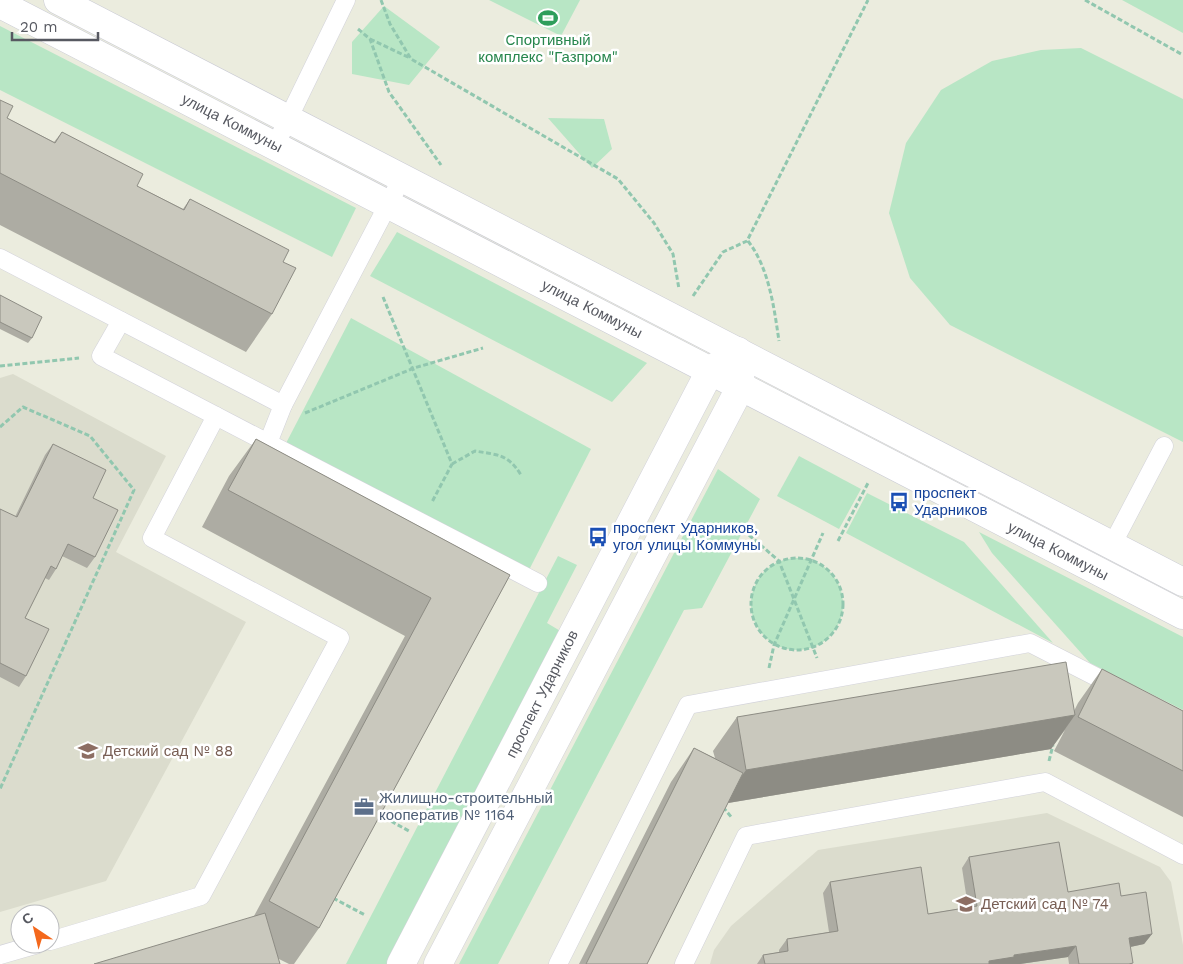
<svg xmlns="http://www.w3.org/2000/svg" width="1183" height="964" font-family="'Work Sans',sans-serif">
<rect width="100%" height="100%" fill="#ebecde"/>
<g fill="#dbdccd">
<path d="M13,374L166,456L116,552L246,622L106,881L0,912V378Z"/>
<path d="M1047,813L1160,867L1171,882L1183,945V964H710L714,950L731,926L818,850Z"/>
</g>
<g fill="#b8e6c5">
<path d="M489,0H580L561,36Z"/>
<path d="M1122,0H1183V33Z"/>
<path d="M384,6L440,47L409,85L352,74V42Z"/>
<path d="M0,26L356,208L332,257L0,90Z"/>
<path d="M1081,48L1183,99V442L950,325L910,278L889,213L906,143L941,90L992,61L1041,50Z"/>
<path d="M548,118L604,119L612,149L592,168Z"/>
<path d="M397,232L647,363L612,402L370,276Z"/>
<path d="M351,318L591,449L529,570L283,449Z"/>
<path d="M799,456L861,489L839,529L777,496Z"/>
<path d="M718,469L760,499L702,608L684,610L498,964H459Z"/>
<path d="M867,493L964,542L1053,643L846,533Z"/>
<path d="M979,532L1183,637V710L1090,663L992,553Z"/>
<path d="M558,556L577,565L547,623L562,632L389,964H346Z"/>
<circle cx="797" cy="604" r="46"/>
</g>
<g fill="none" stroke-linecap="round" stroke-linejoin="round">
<defs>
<g id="service">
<path d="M275,146L346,0"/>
<path d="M0,258L283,405L402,178"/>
<path d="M121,321L101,356L216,416"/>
<path d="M268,443L538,583"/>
<path d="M1112,545L1164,446"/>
<path d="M50,941L201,896L340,638L152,538L216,416L268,443L283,405"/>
<path d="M0,955L38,944"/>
<path d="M558,964L688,705L1030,643L1118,688"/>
<path d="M684,964L746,836L1045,782L1183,855"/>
</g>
<g id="tertiary">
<path d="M401,964L710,371L738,351"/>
<path d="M438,964L741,386L739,363"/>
</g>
<g id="secondary">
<path d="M58,0L1183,582"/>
<path d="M0,4L1183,615"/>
</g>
</defs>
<use href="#service" stroke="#d2d2da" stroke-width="19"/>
<use href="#tertiary" stroke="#d2d2da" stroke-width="29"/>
<use href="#secondary" stroke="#c9cad4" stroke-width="29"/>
<g stroke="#91c7af" stroke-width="3" stroke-dasharray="5 2.5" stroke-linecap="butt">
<path d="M381,0L390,24L411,59L618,179L654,223L673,254L679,289"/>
<path d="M1085,0L1183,55"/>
<path d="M358,29L370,39L389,92L441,165"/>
<path d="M370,39L410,58"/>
<path d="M748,241C769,268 774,307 779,341"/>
<path d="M693,296L723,252L747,241L868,0"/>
<path d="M383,297L452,464L432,502"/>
<path d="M0,366L79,358"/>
<path d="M305,413L414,368L483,348"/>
<path d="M0,427L23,407L90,436L134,490L0,789"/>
<path d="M452,464L475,451C498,455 508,454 521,475"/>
<path d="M749,535L779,561L817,658"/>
<path d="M838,541L868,483"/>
<circle cx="797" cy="604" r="46"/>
<path d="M769,668L774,645L823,533"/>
<path d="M1049,761L1053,745"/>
<path d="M723,807L732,818"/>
<path d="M378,814L409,831"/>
<path d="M333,898L365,915"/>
</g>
<use href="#service" stroke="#fff" stroke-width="18"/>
<use href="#tertiary" stroke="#fff" stroke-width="28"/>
<use href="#secondary" stroke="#fff" stroke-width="28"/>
</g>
<g fill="#adaca3">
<path d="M0,100L7,118L54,142L62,132L137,186L183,209L190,199L283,262L272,314L246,352L0,225Z"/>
<path d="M0,295L32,338L28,343L0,329Z"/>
<path d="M256,439L510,575L319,928L294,964H289L279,959L254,916L405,636L202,527L229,476Z"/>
<path d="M53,444L93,498L95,557L87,568L62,556L56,569L49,580L45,578L25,618L26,676L19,687L0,677V509L15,517L45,455Z"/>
<path d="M1102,669L1183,711V817L1054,751L1065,730L1051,749L728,803L647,964H579L671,782L694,748L715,758L713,751L737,717L1074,711L1078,703Z"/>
<path d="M969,857L1068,892L1121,896L1152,934L1144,944L1130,947L1132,964H1069L1068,957L1020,964H757L763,955L779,952V950L787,939L829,932L823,893L830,882L928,914L968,907L962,868Z"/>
</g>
<g fill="#8d8c84">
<path d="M1075,715L1051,749L722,804L746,770Z"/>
<path d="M1152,934L1144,944L1121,949L1129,938Z"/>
<path d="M1076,946L1068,957L1020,964H987L989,961L1014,955Z"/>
</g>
<g fill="#c9c8bd" stroke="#8d8c84">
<path d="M0,100L13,106L7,118L55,143L62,132L143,174L137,186L184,210L190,199L289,250L283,262L296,268L272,314L0,173Z"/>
<path d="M0,295L42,317L32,338L0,322Z"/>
<path d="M256,439L510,575L319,928L269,901L431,598L228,490Z"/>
<path d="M53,444L106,470L93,498L118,510L95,557L68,544L56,569L51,566L25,618L49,629L26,676L0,663V509L17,517Z"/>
<path d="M1066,662L1075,715L746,770L737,717Z"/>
<path d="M1102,669L1183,711V771L1078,717Z"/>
<path d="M694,748L743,773L647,964H586Z"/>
<path d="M1059,842L1068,892L1119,883L1121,896L1146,892L1152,934L1129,938L1133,963L1129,964H1079L1076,946L1014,955V957L989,961V964H765L763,955L788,951L787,939L838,931L830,882L921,867L928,914L977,906L969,857Z"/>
<path d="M265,913L280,964H94Z"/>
</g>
<defs>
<symbol id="stadium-bare" viewBox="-9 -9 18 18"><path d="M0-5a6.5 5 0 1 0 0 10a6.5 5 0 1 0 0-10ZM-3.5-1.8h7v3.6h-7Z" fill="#2e9e5b" stroke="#fff" stroke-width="2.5" paint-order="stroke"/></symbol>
<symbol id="bus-bare" viewBox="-9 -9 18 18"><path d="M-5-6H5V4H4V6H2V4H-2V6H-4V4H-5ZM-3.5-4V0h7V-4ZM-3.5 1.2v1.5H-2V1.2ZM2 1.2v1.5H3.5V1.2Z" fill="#1a4fb4" stroke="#fff" stroke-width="2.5" paint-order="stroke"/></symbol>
<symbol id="school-bare" viewBox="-9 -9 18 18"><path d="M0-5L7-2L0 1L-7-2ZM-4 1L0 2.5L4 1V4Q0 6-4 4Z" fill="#8d6e63" stroke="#fff" stroke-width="2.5" paint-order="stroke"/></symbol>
<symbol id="office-bare" viewBox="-9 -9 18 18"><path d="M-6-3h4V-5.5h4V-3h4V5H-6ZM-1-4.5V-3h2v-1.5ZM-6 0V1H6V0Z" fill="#5c6f8a" stroke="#fff" stroke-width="2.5" paint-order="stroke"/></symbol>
</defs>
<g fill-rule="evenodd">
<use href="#stadium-bare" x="534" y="4" width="28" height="28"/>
<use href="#bus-bare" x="885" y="488" width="28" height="28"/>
<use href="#bus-bare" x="584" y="523" width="28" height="28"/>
<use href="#school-bare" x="74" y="737" width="28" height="28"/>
<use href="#office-bare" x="350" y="793" width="28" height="28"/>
<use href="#school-bare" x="952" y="890" width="28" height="28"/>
</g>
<g text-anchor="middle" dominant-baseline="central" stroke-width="5" stroke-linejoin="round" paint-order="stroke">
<g font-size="15" fill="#27864d" stroke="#fff">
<text x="548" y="40">Cпортивный<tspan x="548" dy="17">комплекс "Газпром"</tspan></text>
</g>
<g font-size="15" fill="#575961" stroke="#fff">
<text transform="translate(232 123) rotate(27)">улица Коммуны</text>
<text transform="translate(592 309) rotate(27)">улица Коммуны</text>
<text transform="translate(1058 551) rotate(27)">улица Коммуны</text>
<text transform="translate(542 694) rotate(-63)">проспект Ударников</text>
</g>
<g font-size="15" fill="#164399" stroke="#fff" text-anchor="start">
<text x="914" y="493">проспект<tspan x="914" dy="17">Ударников</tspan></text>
<text x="613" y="528">проспект Ударников,<tspan x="613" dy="17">угол улицы Коммуны</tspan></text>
</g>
<g font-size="15" fill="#785e54" stroke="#fff" text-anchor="start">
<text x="103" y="751">Детский сад № 88</text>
<text x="981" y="904">Детский сад № 74</text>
</g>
<g font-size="15" fill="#4e5e75" stroke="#fff" text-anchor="start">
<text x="379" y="798">Жилищно-строительный<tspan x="379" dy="17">кооператив № 1164</tspan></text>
</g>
</g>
<g transform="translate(35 929) rotate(325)"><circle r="24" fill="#ffffff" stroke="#bcbdc0"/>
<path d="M0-4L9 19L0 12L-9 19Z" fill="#f4681c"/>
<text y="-8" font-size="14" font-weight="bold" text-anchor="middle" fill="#575961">С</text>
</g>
<path d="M12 32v8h86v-8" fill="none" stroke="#575961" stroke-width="2.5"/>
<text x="20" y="32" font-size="15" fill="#575961" stroke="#ffffff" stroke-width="4" paint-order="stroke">20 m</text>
</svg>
